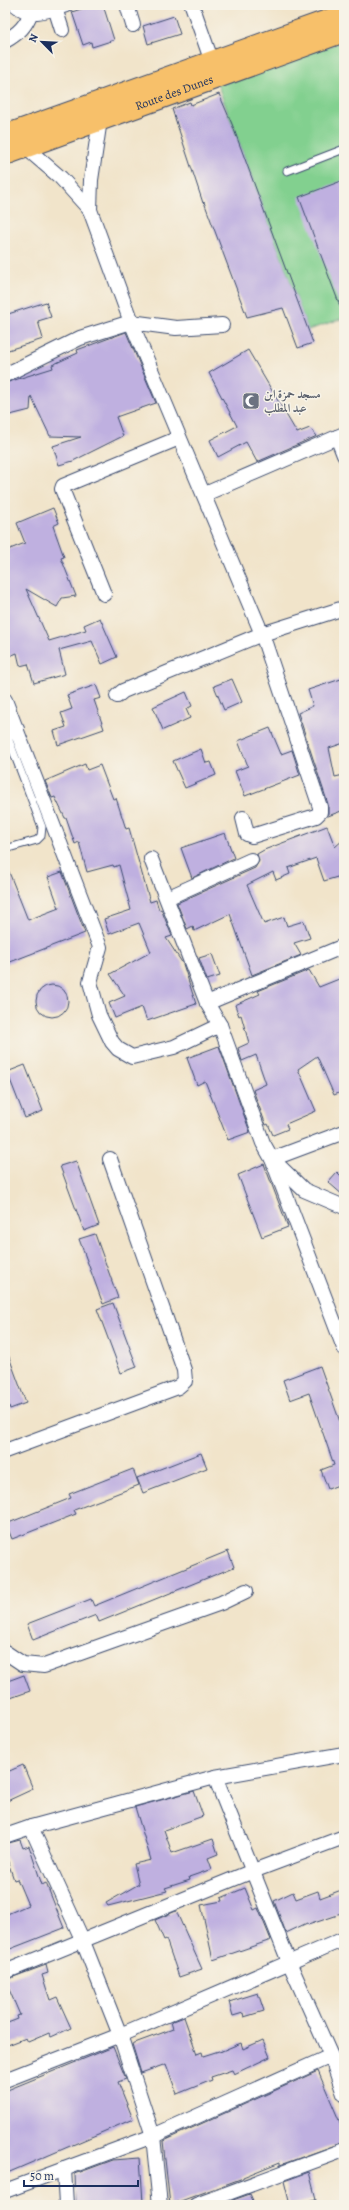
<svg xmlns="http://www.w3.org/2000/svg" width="349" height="2210" font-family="Alegreya,Amiri,serif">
<rect width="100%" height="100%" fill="#f7f3e8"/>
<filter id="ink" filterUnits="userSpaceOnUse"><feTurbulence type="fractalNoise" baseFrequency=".025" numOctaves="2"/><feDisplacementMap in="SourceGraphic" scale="8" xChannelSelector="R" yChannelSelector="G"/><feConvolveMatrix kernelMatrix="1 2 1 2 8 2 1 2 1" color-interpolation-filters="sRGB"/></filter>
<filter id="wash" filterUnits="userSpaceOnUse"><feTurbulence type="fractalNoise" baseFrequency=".012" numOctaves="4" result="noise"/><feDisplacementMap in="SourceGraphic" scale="16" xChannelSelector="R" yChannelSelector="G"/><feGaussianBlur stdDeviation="0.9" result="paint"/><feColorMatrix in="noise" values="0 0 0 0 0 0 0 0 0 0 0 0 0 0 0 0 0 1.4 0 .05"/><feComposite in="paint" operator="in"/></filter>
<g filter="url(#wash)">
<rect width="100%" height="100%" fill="#f1e4ca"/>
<path fill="#82d08f" stroke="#4e8076" d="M344,41V318L308,330L217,83Z"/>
<g id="blocks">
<g fill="#bfb0e0">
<path d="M93,5H103L114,40L92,47L91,42L83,45L72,12Z"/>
<path d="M174,16L180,34L148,44L143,26Z"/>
<path d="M219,94L232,124L313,343L298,348L283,308L247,317L204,202L203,203L172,109L190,102L191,105Z"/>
<path d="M344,180V314H343L299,197Z"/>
<path d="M46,302L51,317L38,321L43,339L5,351V315Z"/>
<path d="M126,332L156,403L116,417L123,436L73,461L59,465L53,446L81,437L50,436L31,396L30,410L10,415L5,397V383L53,368L52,365L78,353L77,350Z"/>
<path d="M248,350L297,433L310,428L317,436L257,462L246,442L218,457L210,440L237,426L209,373Z"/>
<path d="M53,508L59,523L53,526L64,557L61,558L76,596L62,598L57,607L26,589L49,641L86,630L84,625L100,618L117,657L102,664L92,641L59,650L65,674L34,683L28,664L20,666L17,653L5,658V551L25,543L17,523Z"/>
<path d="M344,678V743L329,748L335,777L344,775V810L328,816V804L298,713L313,706L308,690Z"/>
<path d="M232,679L242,702L224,710L214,686Z"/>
<path d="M96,685L101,698L94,700L104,729L58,745L54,731L66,727L61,713L72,709L67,695Z"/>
<path d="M186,692L192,706L186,709L190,718L163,730L153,707Z"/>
<path d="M270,728L281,754L292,750L300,775L245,796L235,771L248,766L238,741Z"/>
<path d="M201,749L206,763L211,762L216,775L185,788L173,761Z"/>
<path d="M85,764L87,770L100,765L113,799L116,798L126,829L129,828L150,902L156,900L159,910L161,909L172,936L166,938L183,964L196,1004L147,1021L142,1007L115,1018L109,1003L125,996L110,974L151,952L139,923L109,934L104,919L131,910L119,865L114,867L113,865L87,872L79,842L75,844L66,818H65L55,797L52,798L45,781Z"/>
<path d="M327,826L335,847L344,839V875L324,881L316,858L288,868L290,874L276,880L273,872L247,885L264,924L284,917L287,926L304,921L310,938L294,943L301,955L252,975L230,914L194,931L193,926L187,929L177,903L255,868L259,861L257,854L264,850Z"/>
<path d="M225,833L234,858L192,878L181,848Z"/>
<path d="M5,862L28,920L59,908L48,877L62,872L85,933L5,964Z"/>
<path d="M212,954L220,976L207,980L199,958Z"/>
<path d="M309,970L319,987L344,977V1091L334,1095L317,1056L298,1069L316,1111L286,1124L288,1129L273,1135L268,1124L266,1125L253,1090L266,1084L256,1055L242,1061L238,1048L249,1043L241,1015L239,1016L235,1005L260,994L258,991Z"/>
<circle cx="52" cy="1001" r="16"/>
<path d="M219,1046L250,1132L228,1140L205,1081L197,1085L187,1058Z"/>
<path d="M25,1065L43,1111L25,1118L7,1072Z"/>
<path d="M76,1161L99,1225L84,1231L60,1166Z"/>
<path d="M264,1164L288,1227L262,1237L238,1175Z"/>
<path d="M337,1172L344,1179V1196L328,1182Z"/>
<path d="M95,1234L118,1298L103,1304L79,1239Z"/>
<path d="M113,1303L137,1367L121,1373L97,1309Z"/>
<path d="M6,1349L26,1403L10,1409L5,1394Z"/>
<path d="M320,1366L344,1433V1487L341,1484L328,1489L321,1470L334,1465L309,1393L290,1400L283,1380Z"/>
<path d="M201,1453L207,1468L143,1493L137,1478Z"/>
<path d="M133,1469L139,1485L74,1510L76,1514L12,1539L6,1524L71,1498L69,1494Z"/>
<path d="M228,1551L234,1567L99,1622L96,1615L33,1640L27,1624L91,1599L94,1606Z"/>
<path d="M24,1675L30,1691L5,1700V1682Z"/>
<path d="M23,1765L33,1789L5,1802V1773Z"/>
<path d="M194,1791L203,1816L164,1830L172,1853L213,1839L218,1854L208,1858L212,1869L189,1877L190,1880L165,1888L167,1891L108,1906L106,1903L139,1884L134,1864L151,1860L135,1807Z"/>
<path d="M20,1840L23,1848L29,1846L42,1885L46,1883L64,1928L5,1951V1915L28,1905L17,1879L14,1880L5,1853V1844Z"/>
<path d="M245,1888L254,1910L258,1908L271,1940L213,1960L201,1905L222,1901L221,1898Z"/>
<path d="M344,1889V1913L308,1925L307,1923L286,1933L274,1901L293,1892L296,1899L318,1891L320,1898Z"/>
<path d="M176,1911L202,1969L179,1977L166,1939L164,1940L155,1920Z"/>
<path d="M46,1965L48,1973L42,1975L50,2000L57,1997L71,2028L51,2037L49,2033L28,2042L26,2038L5,2046V2024L18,2019L17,2016L20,2015L5,1980Z"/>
<path d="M258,1993L264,2011L244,2017L243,2013L233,2016L229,2002Z"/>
<path d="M184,2017L197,2054L202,2052L203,2056L222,2050V2051L241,2043L243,2049L263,2040L270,2057L234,2074L232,2070L211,2077L212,2080L177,2094L166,2064L141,2073L132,2044L173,2029L171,2022Z"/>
<path d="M113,2047L126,2079L118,2082L133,2119L5,2174V2091Z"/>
<path d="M318,2071L344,2132V2142L280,2165V2162L243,2177V2178L170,2205L163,2141Z"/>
<path d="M140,2158L143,2202L76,2205L75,2174L113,2160Z"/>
<path d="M309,2172L316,2199L290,2205L284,2181Z"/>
<path d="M250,2194L255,2205H235L233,2200Z"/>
</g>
</g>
</g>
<g filter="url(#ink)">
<use href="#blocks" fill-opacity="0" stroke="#3b4a6e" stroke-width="1"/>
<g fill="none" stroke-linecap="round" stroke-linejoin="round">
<defs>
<g id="lane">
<path d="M287,171L344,149"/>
<path d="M5,849L37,840L41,836L42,827L7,735"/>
</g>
<g id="street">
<path d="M16,5C30,18 49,10 66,5"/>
<path d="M127,5L133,25"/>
<path d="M192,5L212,62"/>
<path d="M55,8L62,30"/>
<path d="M5,41C19,33 26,26 31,12"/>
<path d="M101,113L91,180L90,210L131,322L262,634L320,807V812L316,816L252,836L247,834L243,818"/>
<path d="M25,147L61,178L90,210"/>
<path d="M5,375L80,338L131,322L176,328L222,325"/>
<path d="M337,437L344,455"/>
<path d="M205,494L344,434"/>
<path d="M104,594L62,489L63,486L179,438"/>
<path d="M117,696L123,691L262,634L344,608"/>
<path d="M5,700L100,947L90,982L99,1015L112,1042L118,1049L132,1057L174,1047L220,1025"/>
<path d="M5,736L17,729"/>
<path d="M151,859L207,1003L220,1025L263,1143L272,1159L344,1348"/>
<path d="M167,898L251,860"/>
<path d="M207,1003L344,946"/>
<path d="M344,1132L272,1159L304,1190L344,1207"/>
<path d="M5,1451L178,1387L185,1381L184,1370L110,1159"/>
<path d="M5,1652L23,1664L44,1666L221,1603L246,1591"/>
<path d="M215,1777L289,1962L331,2056L344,2094"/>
<path d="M31,1827L82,1939L120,2035L153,2136L160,2205"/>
<path d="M5,1836L31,1827L215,1777L344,1754"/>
<path d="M5,1972L253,1871L344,1837"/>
<path d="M5,2080L120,2035L344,1939"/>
<path d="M64,2169L66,2205"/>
<path d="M5,2191L153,2136L331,2056"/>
<path d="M196,2205L344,2150"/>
</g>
<g id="primary">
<path d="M5,136L344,15"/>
<path id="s1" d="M5,154L344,31"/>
</g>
</defs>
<use href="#lane" stroke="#3b4a6e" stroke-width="9"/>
<use href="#street" stroke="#3b4a6e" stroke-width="16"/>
<use href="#primary" stroke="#3b4a6e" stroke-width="24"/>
<use href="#lane" stroke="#fff" stroke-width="7"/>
<use href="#street" stroke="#fff" stroke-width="14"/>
<use href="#primary" stroke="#f7c06b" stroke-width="22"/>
</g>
</g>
<defs>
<symbol id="mosque-square" viewBox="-11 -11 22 22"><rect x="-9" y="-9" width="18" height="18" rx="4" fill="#6b7280" stroke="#f7f3e8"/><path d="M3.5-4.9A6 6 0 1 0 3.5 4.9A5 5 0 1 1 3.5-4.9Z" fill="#fff"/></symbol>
</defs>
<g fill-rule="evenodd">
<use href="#mosque-square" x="241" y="391" width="20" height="20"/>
</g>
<g text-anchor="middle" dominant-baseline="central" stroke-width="3" stroke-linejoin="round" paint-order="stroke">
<g font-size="12" fill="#1b2f5e" stroke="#f7f3e8">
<text stroke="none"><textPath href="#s1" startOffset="180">Route des Dunes</textPath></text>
</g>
<g font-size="12" font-weight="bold" fill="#5b616d" stroke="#f7f3e8" text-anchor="start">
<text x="264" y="394">مسجد حمزة ابن<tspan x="264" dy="14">عبد المطلب</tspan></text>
</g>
</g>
<rect width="349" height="2210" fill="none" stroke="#f7f3e8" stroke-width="20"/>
<g transform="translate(42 42) rotate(294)" stroke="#f7f3e8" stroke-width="3" paint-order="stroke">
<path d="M0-3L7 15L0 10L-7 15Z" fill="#1b2f5e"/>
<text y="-6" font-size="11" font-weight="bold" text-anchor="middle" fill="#1b2f5e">N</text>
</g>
<path d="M24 2180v6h114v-6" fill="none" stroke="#1b2f5e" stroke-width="2"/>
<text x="30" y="2180" font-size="12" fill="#1b2f5e" stroke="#f7f3e8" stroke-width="3" paint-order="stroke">50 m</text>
</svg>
